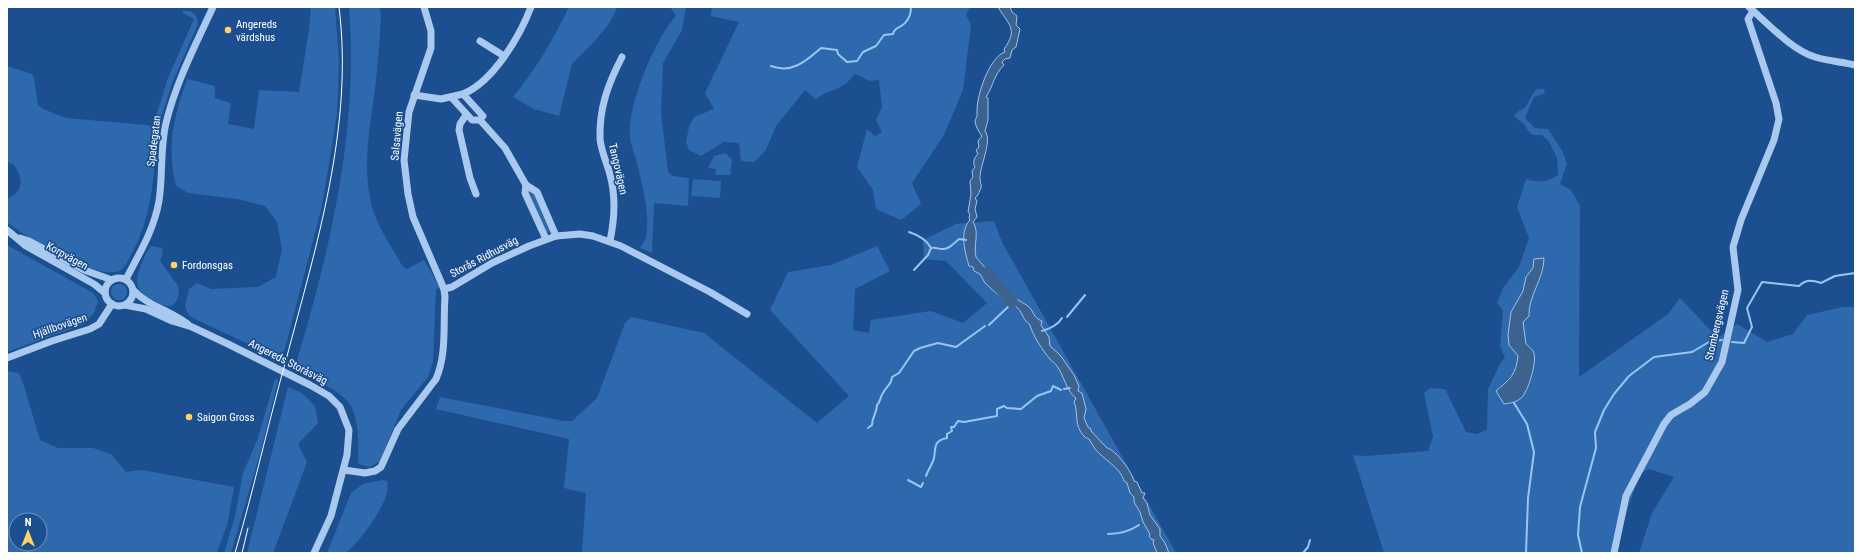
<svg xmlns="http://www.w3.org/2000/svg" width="1862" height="560" font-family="'Roboto Condensed',sans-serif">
<rect width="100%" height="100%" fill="#1b4f8f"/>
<g fill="#2e69ad" fill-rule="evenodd">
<path d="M311,7H335L339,62L337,113L332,146L322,206L282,360L189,316L185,306L189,289L197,283L211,289L258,287L276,277L282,249L277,222L265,206L238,199L188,193L176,186C166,147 174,116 187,79L215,86V98L231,103L228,124L254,129L259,90L299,92L309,29Z"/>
<path d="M349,7H379L381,15C380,33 379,52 377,70C373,117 360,160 372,207C378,228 392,248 403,267L407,269L424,260L440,288L436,289L433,362L428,377L401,410L380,461L370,467L358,464C359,449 359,415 349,403C336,387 313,380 295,371L297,360C331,247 359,125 349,7Z"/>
<path d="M569,7H617L615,13L608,25L594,42L572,64L559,116L534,109L513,97C536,69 553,40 569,7Z"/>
<path d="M670,7H686L682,30L663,63L661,112L668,172L672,176L689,178L688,206L654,203L652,253L640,248C642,245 645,241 646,237C651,217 641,179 636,159C634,152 630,143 630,136C627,106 656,37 676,16Z"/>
<path d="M712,7H970L966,15L971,25L963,90L944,135L912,183L921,204L901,220L876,209L873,190L857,167L867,129L875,136L882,132L876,120L882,107L879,80L870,81L855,74C840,93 832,87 816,99L805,90L776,126L766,150L754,162L741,161L739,143L724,142L701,156L689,150L686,142L689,127L694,117L714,109L705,93L739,22L711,16Z"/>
<path d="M183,11C192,10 198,15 198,24L172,83L162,115L156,116L168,78L194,19L183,13Z"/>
<path d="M7,66L32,74L34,78L38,105L43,109L66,118L147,125L152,126L157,131C154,174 153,216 131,255C128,260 125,269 119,271C93,280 28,238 7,222V199C25,191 23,177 13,164L7,162Z"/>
<path d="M1543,88L1545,93L1534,97L1525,118L1535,128L1548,129L1563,152L1567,164L1560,184L1571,190L1580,206L1579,377L1668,314L1680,298L1718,338L1737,324L1767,342L1793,334L1807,315L1843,307H1855V553H1639L1652,513L1674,477L1649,469L1639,474L1614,553H1384L1353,455L1367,456L1428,451L1433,437L1424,393L1430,388L1445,389L1466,432L1476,434L1487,430L1488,389L1501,362L1505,358L1500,346L1503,310L1497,303L1503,288L1519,267L1529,238L1517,207L1526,179C1538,183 1547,182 1558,175L1557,158L1548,140L1541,135H1533L1528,131L1525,125L1514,116C1517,111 1520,111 1524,108C1528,105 1532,93 1537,89H1541ZM1533,262L1542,274L1528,307V316L1523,322L1526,344C1540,357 1533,367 1529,383L1496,391L1515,372L1518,356L1509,345L1508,335L1511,312L1523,291L1526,277L1533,268Z"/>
<path d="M725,153L732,159L730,175H715L716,169L708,168L714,156Z"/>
<path d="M693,179L721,181L720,198L691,196Z"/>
<path d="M528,190L534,193L550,230V233L545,232Z"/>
<path d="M994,221L1002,242L1176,553H582L586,493L564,488L569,439L436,409L440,397L564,421H572L597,398L625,323L631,317L704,333L817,423L849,396L770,310L788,272L831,265L877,246L890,271L855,289L853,330L869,333L871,320L931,311L963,323L987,303L946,261L924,259L923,240L956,224Z"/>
<path d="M7,245L93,293L98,301L94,313L84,324L7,352Z"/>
<path d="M151,246L162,248L163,253L160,261L178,286C180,294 178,303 170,306C163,306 158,303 152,300C134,289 134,281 142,263C144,257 147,251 151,246Z"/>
<circle cx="119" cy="292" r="8"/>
<path d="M7,371L19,373L24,386L40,440L58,448H93L111,454L126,472L142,470L234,487L228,522L217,552L7,553ZM16,520H40V544H16Z"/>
<path d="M275,379L278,380L261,450L231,553H224L235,516L243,473L258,438Z"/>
<path d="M288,387L302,393L315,406L318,423L298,444L307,462L273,553H247Z"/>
<path d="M383,480L387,481C393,499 360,541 346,553H327L351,493L363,484Z"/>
</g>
<g fill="#3c6290" stroke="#9cc4f0">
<path d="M998,7H1010L1012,12L1017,16L1016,25L1020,29L1016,47L1012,50L1010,58L1005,59L1002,62L1004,65C993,76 994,85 986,97L988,98V120L985,131C993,141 979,167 980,179C980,182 982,185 981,188C979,192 978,196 975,198L977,201L975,209L977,217L973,222C980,233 973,245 976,257L998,283V288L1007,290C1011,297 1022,302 1028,306C1034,311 1033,318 1042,321L1041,325L1049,337L1050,346L1060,355L1074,375L1079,386L1078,391L1082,393L1086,409L1084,418L1088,427L1091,429V431L1107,448C1116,450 1132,472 1134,481L1137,482L1142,493H1145L1143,498L1147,503L1150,515L1160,529V536L1165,543L1169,553H1157L1153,543L1154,540L1151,539L1149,536L1150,534L1143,522L1140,512L1134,502V497L1130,493L1127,483L1124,481C1121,468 1103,459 1095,449C1093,446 1091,442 1089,439C1087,438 1085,438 1084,436C1073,425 1079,412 1074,402L1076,398C1068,394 1063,374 1057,366C1055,363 1052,362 1050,359C1044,353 1031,332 1030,325C1029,323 1026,322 1025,320C1021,314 1020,305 1009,305L985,283L980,274L974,271L973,267L969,266C965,252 959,232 970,220L969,218L970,214L968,212L971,194L970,181L973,177L972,171L975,167C972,163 975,156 978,154L976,150L979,147L978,141L982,136C979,132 976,127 975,122C975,119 978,116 977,113C976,97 989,57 1005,52L1004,49C1019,29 1008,24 998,7Z"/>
<path d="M1544,258C1544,279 1528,296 1529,316L1523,322L1526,344C1528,346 1531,348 1533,351C1538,359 1529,388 1523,396C1518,402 1511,403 1504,404L1496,391C1510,379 1516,375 1518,356L1509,345L1508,335L1511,312L1523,291L1526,277L1533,268L1534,259Z"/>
</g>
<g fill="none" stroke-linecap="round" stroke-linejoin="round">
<g stroke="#9cc4f0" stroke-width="2">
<path d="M771,66C792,74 806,61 821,48L837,50L838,54L847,62L857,61L863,52L876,46L884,35L893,34C894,27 901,28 905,23C909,19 911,12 911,7"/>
<path d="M909,232C918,235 927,240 931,248"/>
<path d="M931,248C936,247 938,249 942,249C949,250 954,243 959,239L966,240"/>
<path d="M914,270L928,255L931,248"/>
<path d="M1067,317L1085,295"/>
<path d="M989,325L1011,304"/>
<path d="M1042,331C1049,329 1058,325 1062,318"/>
<path d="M1732,342L1744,343L1752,327L1747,308L1762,282L1799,286C1806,279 1812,280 1821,283L1835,276L1855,273"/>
<path d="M1064,389L1070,388"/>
<path d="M1514,403L1527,424L1534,452L1528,498L1526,553"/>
<path d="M868,428L872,425C872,417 877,413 877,405C881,401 880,397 883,393C886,387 892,384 892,377L899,373L914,351L920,348L938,343L956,347L985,326"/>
<path d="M926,476C928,470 933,463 934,458C936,447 933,441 947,438V434L952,431L951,427H954L958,421L964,422L997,416V409L1004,406L1007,408L1021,409L1037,396L1051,391L1053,386L1061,390"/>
<path d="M908,480L921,487L923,483"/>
<path d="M1108,534C1119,534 1130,531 1139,525"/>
<path d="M1303,553L1308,547L1310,540"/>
<path d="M1582,553L1578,535L1580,507L1596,448L1595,432L1604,410L1614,394L1629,376L1654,357L1692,352L1709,342L1722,340"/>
</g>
<path stroke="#3c6290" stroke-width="12" d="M987,273L1012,302"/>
<g stroke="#a9c9ee" stroke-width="7">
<path d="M424,7L431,31V48L409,112L404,160L408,194L413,217L444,289"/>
<path d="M1749,7C1767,23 1792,50 1815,57C1828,61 1842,62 1855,65"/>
<path d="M480,41L504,56"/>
<path d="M463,94C493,82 520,36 531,7"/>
<path d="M414,95L441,99L463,94L483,116L480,120L505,148L526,185"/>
<path d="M451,97L472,120H480"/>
<path d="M466,115L460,124L459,130L470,178L476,194"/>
<path d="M7,230L26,246L94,284L105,293"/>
<path d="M20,238L29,241L84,270L112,280"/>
<path d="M546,239L525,193L526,185L537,192L556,236"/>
<path d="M610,241C615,216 616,195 609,171C606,161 601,150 600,139C599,108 608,84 622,57"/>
<circle cx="119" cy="292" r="14"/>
<path d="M126,279C139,254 154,230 159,201C163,175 160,148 166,123C176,82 196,44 213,7"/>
<path d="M133,290C149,307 173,311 190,326"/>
<path d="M125,305L146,309L172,321L192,327L228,344L310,385L329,396L340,407L349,430L347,455L331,516L314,553"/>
<path d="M7,358L52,341L90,329L99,324L112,304"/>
<path d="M344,470L365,473L375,471L381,467L398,429L436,379C447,354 443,324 445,297L444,289L452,287L492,263L529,246L556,236L580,234L593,236L621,246L710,292L747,314"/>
<path d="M1614,553L1626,496L1664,424L1671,415L1690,404L1705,392L1722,362L1738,290L1733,247L1741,220L1774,140L1779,119L1776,103L1748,19L1753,11"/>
</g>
<g stroke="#fff" stroke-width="1">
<path d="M235,553C254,489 268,424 286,360C316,246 354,127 339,7"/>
<path d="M242,553L248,528"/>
</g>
</g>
<g fill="#ffd166" stroke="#1b4f8f" stroke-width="1.5">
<circle cx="228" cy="30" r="4"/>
<circle cx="174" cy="265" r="4"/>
<circle cx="189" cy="417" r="4"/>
</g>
<g text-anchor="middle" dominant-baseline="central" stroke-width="3.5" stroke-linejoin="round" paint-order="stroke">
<g font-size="11" fill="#fff" stroke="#1b4f8f" text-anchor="start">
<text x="236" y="24">Angereds<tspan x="236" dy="13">värdshus</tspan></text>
<text x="182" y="265">Fordonsgas</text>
<text x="197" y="417">Saigon Gross</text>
</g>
<g font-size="11" fill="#fff" stroke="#1b4f8f">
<text transform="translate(397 136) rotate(-85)">Salsavägen</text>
<text transform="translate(154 141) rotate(-83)">Spadegatan</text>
<text transform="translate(618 169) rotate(77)">Tangovägen</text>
<text transform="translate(67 256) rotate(29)">Korpvägen</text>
<text transform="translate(484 257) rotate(-28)">Storås Ridhusväg</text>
<text transform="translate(1717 325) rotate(-77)">Stombergsvägen</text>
<text transform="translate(60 326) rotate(-19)">Hjällbovägen</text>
<text transform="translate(288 362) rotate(27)">Angereds Storåsväg</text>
</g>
</g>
<rect width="1862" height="560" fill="none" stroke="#ffffff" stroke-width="16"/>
<g transform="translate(28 532)"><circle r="19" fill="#1b4f8f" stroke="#7695bc"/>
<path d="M0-3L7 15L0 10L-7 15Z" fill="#ffd166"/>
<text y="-6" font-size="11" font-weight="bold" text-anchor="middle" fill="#ffffff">N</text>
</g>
</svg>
